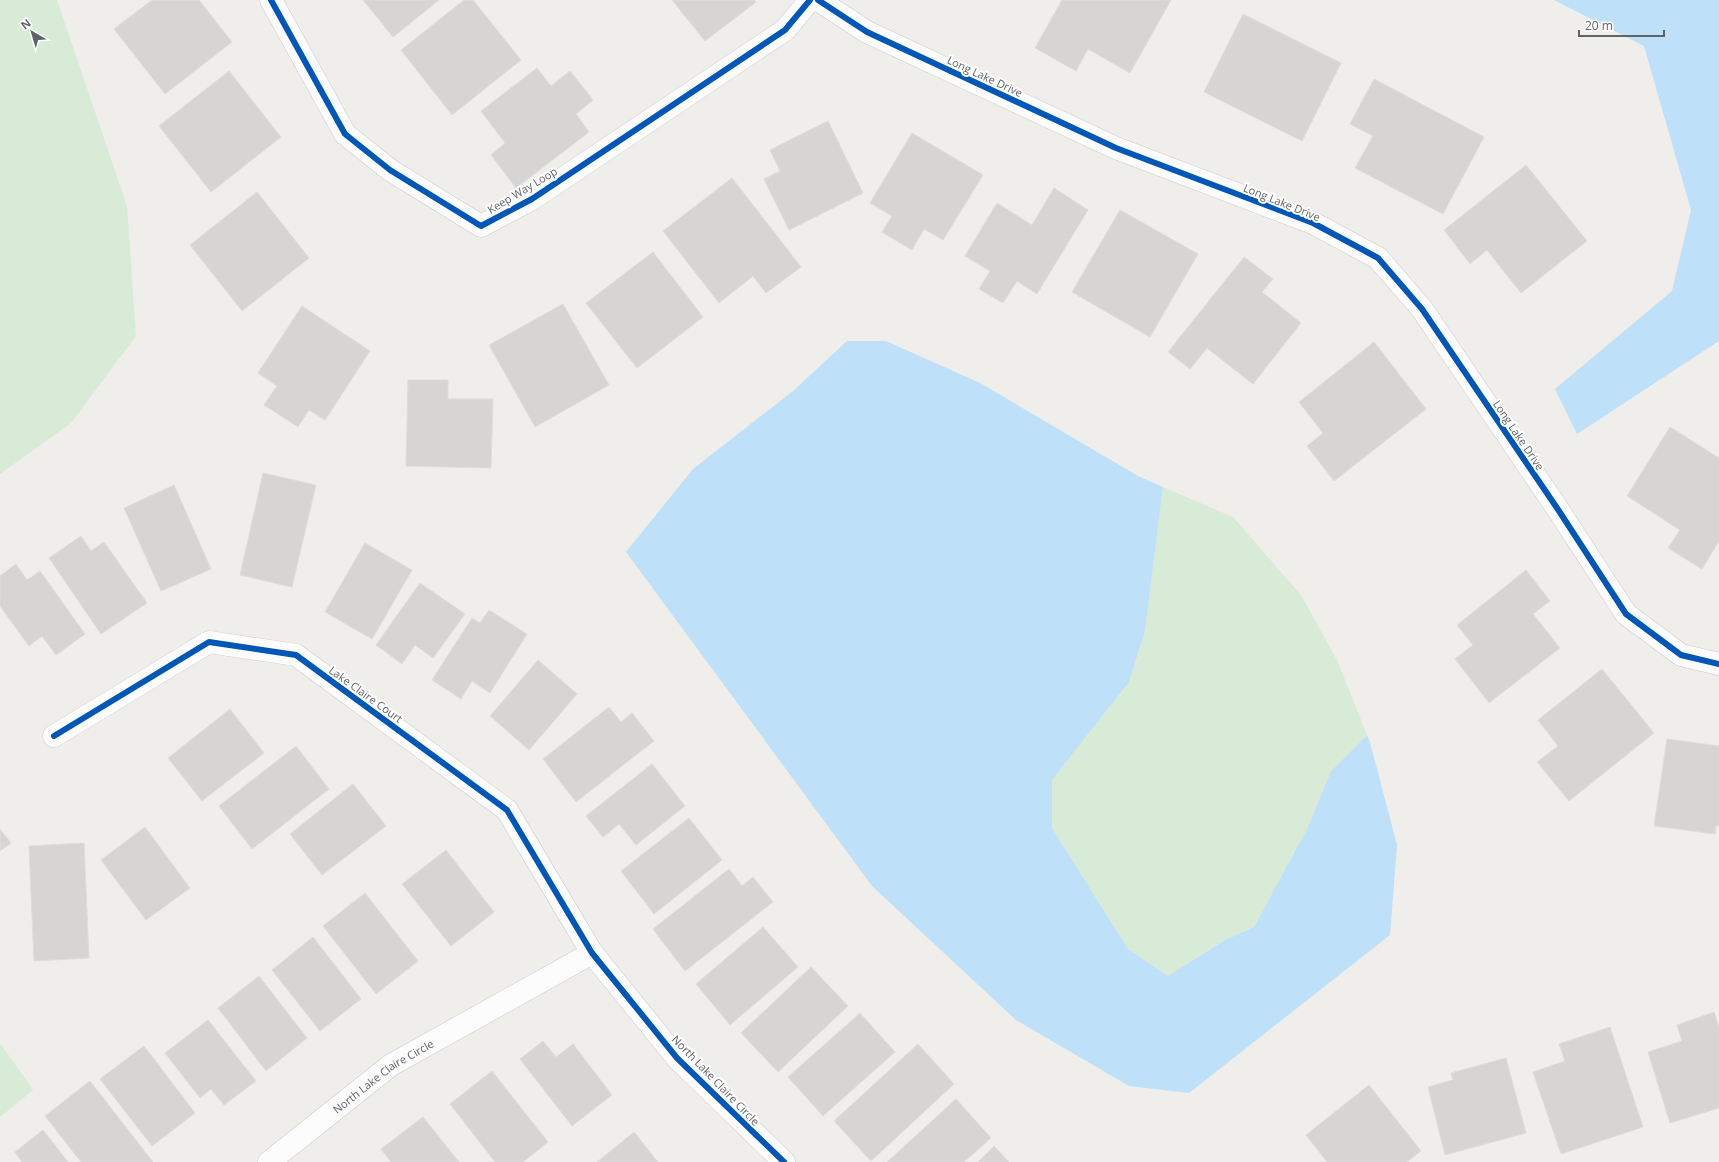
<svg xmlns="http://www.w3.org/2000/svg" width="1719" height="1162" font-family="'Open Sans',sans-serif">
<rect width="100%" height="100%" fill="#efeeea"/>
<g fill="#d8ebd6">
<path d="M0,0H57L127,206L136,336L71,423L0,474Z"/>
<path d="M1163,487L1233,517L1301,595L1337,660L1367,735L1331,771L1308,827L1254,927L1225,940L1168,976L1128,949L1052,828V780L1129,682L1145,631Z"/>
<path d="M0,1043L33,1090L0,1117Z"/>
</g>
<g fill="#bfe0f9">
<path d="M1554,0H1719V341L1577,434L1555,389L1672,291L1691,210L1644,46Z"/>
<path d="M847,341H886L980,383L1138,476L1163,487L1145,631L1129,682L1052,780V828L1128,949L1168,976L1225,940L1254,927L1308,827L1331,771L1367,735L1370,742L1397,845L1390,935L1189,1093L1129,1086L1016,1020L872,886L626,552L693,469L793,391Z"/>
</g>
<g fill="#d6d5d3" stroke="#deddd9">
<path d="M152,0H199L232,42L165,94L114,29Z"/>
<path d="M363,0H439L393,37Z"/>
<path d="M464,0H473L521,60L452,115L401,50Z"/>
<path d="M672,0H754L756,2L705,41Z"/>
<path d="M1062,0H1171L1130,73L1088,49L1076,71L1035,48Z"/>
<path d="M1243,14L1341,63L1302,141L1204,92Z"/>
<path d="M537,68L551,86L570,71L593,100L576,114L589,132L516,188L491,155L505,143L481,111Z"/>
<path d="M229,71L281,137L211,192L159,126Z"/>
<path d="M1374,79L1484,137L1443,214L1355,168L1373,136L1350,124Z"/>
<path d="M828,121L863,193L789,230L764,179L780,171L770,150Z"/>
<path d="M912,133L983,175L943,240L924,229L912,250L882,232L892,216L870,203Z"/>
<path d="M1526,165L1587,241L1521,293L1487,250L1470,264L1444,230Z"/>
<path d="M732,178L801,267L766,293L753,276L719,303L663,231Z"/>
<path d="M1054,188L1088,210L1037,294L1017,281L1003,303L979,289L990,271L965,256L997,203L1032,225Z"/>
<path d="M257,192L309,258L242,311L190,245Z"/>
<path d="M1120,210L1198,254L1150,337L1072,292Z"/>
<path d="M653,252L703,317L637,368L586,303Z"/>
<path d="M1244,257L1273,279L1262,292L1301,323L1253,384L1207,348L1190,369L1168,352Z"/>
<path d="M563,304L609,385L535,427L489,345Z"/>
<path d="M302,306L370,351L325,420L309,410L298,427L264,405L277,386L258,373Z"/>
<path d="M1374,342L1426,409L1334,481L1307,446L1323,433L1299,402Z"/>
<path d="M408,380H448V399H493L491,468L406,466Z"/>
<path d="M1670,427L1719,458V541L1702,569L1668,548L1680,530L1627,496Z"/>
<path d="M263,473L316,485L292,587L240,575Z"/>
<path d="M174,485L211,569L161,591L124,508Z"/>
<path d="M81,536L91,551L104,542L147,603L101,634L49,558Z"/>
<path d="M365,543L412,570L372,639L325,612Z"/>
<path d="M16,564L27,580L40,571L85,634L56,655L42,636L29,646L0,606V576Z"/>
<path d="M1526,570L1550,601L1533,614L1560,648L1489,703L1455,659L1473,645L1457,625Z"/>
<path d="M420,583L465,614L433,658L415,645L402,664L376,645Z"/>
<path d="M489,610L527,634L490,693L472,681L461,699L432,680L472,618L480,623Z"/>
<path d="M538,660L577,694L529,750L490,716Z"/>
<path d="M1602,669L1654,733L1569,801L1537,762L1558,746L1538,720Z"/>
<path d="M609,707L621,722L632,713L654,741L576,802L543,759Z"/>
<path d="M230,709L264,753L202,801L168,758Z"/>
<path d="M1667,739L1719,746V826H1716L1715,834L1654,826Z"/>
<path d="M296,746L329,789L252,849L219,806Z"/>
<path d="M652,764L685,806L636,845L619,824L603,837L586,816Z"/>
<path d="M353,784L386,826L322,875L290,834Z"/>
<path d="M689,818L722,860L654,914L621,871Z"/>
<path d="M145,827L190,888L146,920L101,860Z"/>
<path d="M0,829L11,843L0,851Z"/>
<path d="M84,843L89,958L34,961L29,846Z"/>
<path d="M446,850L494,912L451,946L402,884Z"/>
<path d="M729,869L742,886L753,877L773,902L685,971L653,929Z"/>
<path d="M365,893L418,961L376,994L323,926Z"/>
<path d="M763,927L798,967L730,1025L696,984Z"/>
<path d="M313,937L361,999L320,1031L272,970Z"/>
<path d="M811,967L848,1006L778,1072L741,1033Z"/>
<path d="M259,976L307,1038L266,1071L218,1008Z"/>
<path d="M1714,1012L1719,1028V1108L1670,1123L1648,1052L1682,1041L1677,1025Z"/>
<path d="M860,1013L895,1052L823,1116L788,1077Z"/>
<path d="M208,1020L256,1081L224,1105L211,1089L200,1098L165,1053Z"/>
<path d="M1610,1027L1643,1127L1561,1154L1533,1072L1565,1061L1559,1044Z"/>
<path d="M543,1041L556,1057L573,1044L612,1095L572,1126L520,1059Z"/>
<path d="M918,1044L954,1084L871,1161L834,1121Z"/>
<path d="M144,1046L195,1113L152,1146L100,1079Z"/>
<path d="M1506,1058L1526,1133L1445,1155L1428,1087L1453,1080L1451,1073Z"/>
<path d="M492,1071L548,1142L523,1162H495L450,1104Z"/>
<path d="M90,1081L153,1162H81L45,1116Z"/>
<path d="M1369,1085L1421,1151L1407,1162H1327L1306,1135Z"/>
<path d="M956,1099L991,1138L964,1162H887Z"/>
<path d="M423,1117L459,1162H391L381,1149Z"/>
<path d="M43,1130L68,1162H22L15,1152Z"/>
<path d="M634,1132L658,1162H597Z"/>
<path d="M994,1146L1009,1162H978Z"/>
</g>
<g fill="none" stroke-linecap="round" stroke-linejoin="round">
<defs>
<g id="minor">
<path d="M271,0L345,134L390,170L481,226L532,199L785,30L810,0"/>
<path d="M818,0L867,32L1116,148L1313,223L1378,258L1422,309L1559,511L1626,614L1681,655L1719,664"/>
<path d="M54,736L209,642L296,655L507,810L592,953L677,1058L784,1162"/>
<path id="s1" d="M269,1162L391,1065L592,953"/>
</g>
</defs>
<use href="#minor" stroke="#cbcccc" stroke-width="23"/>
<use href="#minor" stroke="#fdfcfc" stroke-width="22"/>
<defs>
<g id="cycleway">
<path d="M271,0L345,134L390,170L481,226L532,199L785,30L810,0"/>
<path d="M818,0L867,32L1116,148L1313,223L1378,258L1422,309L1559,511L1626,614L1681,655L1719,664"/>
<path d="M54,736L209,642L296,655L507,810L592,953L677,1058L784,1162"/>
</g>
</defs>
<use href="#cycleway" stroke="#fff" stroke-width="8"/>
<use href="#cycleway" stroke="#0057b8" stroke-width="6"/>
</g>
<g text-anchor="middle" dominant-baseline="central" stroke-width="4" stroke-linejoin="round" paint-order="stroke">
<g font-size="11" fill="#5f6368" stroke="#fff">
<text transform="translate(985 76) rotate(25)">Long Lake Drive</text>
<text transform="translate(522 190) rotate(-31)">Keep Way Loop</text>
<text transform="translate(1282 202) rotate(22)">Long Lake Drive</text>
<text transform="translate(1519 435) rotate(56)">Long Lake Drive</text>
<text transform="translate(366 694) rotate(36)">Lake Claire Court</text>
<text stroke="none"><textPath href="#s1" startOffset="143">North Lake Claire Circle</textPath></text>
<text transform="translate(716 1080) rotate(46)">North Lake Claire Circle</text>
</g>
</g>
<g transform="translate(32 32) rotate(322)" stroke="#ffffff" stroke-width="3" paint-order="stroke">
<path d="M0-3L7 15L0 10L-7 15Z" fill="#5f6368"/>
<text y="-6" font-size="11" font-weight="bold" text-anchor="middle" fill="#5f6368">N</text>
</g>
<path d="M1579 30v6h85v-6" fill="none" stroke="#5f6368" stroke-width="2"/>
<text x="1585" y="30" font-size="12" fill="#5f6368" stroke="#ffffff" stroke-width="3" paint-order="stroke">20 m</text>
</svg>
